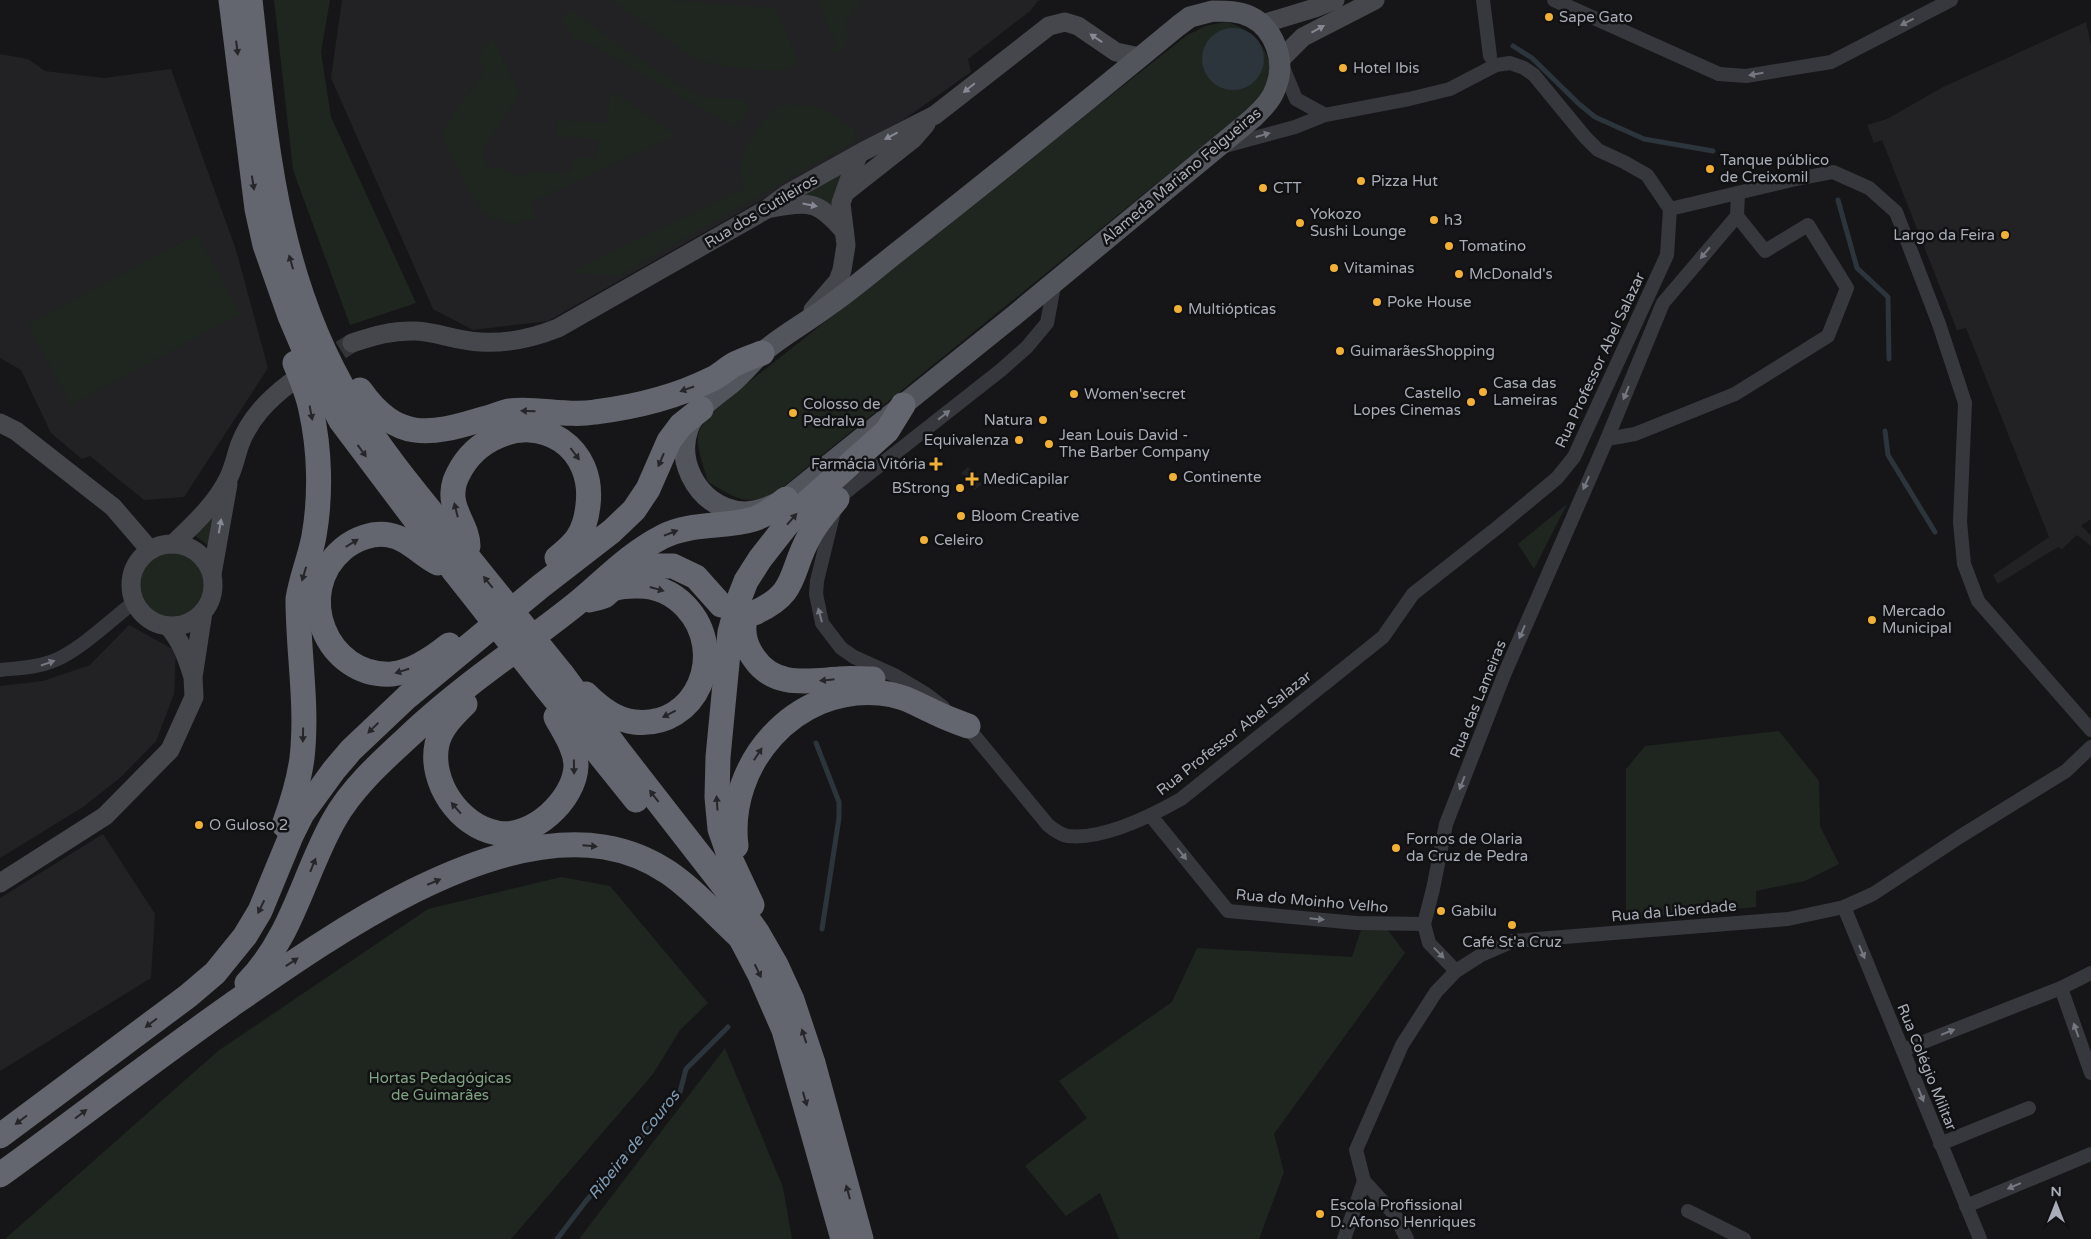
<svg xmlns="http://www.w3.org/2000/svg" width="2091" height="1239" font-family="'Varela Round',sans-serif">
<rect width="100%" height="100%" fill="#161618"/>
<g fill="#222225">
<path d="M342,0H1042L1038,1L1030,11L968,59L971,72L903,120L548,321L473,330L433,309L331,78Z"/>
<path d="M2086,22L2091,44V519L2081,526L2091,535V546L2077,535L2062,549L2058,547L1998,584L1993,575L2049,537L1966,328L1957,330L1882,140L1874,143L1867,125L1887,119L1943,87Z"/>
<path d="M0,54L28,59L45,71L104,78L171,69L236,250L268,368L184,497L144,500L90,456L82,459L51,433L21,370L0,358Z"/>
<path d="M968,467L982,484L975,490L961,473Z"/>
<path d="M129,625L176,651L174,694L156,741L121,777L83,807L0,858V686L43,681L90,665Z"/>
<path d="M103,834L155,914L151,978L0,1071V898Z"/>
</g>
<g fill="#1e261f">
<path d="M274,0H330L321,52L331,117L416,303L350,325L293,170Z"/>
<path d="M612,0H671L775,8L797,58L788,71C755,69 721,70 691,57Z"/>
<path d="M817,0H862L844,24L850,36L841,51L837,54L829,48L838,47Z"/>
<path d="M572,9L620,46L684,88L699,95L715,98L744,99L748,105V110L736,128L579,38L574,44L570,33L561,20Z"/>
<path d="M1225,22C1249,26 1275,51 1269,78C1266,91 1256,101 1247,110L773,495C742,506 735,497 708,482C693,433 690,432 730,397L1186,36L1205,26Z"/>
<path d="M492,37L520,95L481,152L489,168H496L498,165L514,176L534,172L572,173L573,157L597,158L599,139L557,136L558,120L608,123L609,100L614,92L676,135L530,203L536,218L513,224L491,218L483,211L470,192L441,133L486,68L477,59Z"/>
<path d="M783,104L821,107L855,130L856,137L852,143L618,276L569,272L743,189C743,181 740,173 741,165C744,144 765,113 783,104Z"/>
<path d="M850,165L835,208L821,199L801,196Z"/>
<path d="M197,234L240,314L71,405L28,324Z"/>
<path d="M220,501L210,547L193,534Z"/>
<path d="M1567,504L1534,569L1518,544Z"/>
<circle cx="171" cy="584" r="33"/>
<path d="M1779,731L1819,781L1820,826L1839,864L1805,881L1756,891V907L1626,919V769L1645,746Z"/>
<path d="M561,877L610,886L708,1003L680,1030L653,1074L511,1239H5L218,1051L428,909Z"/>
<path d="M1387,929L1405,953L1274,1134L1284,1172L1259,1239H1119L1100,1193L1066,1216L1025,1166L1087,1118L1059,1081L1172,1002L1197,948L1352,957L1361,930Z"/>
<path d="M725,1048L783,1187L792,1239H579Z"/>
</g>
<circle fill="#2c353c" cx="1233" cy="59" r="31"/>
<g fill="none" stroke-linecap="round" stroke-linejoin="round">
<g stroke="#2c353c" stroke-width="5">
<path d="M1513,46L1532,58L1579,104L1595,117L1644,139L1713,151"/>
<path d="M1838,200L1857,268L1888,297L1889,359"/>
<path d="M1885,431L1888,455L1935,532"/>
<path d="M816,743L839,802V818L822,929"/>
<path d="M557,1239L586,1201L680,1092L686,1069L728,1027"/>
</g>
<path stroke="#333438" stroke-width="19" stroke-dasharray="19 9" stroke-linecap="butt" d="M317,365L352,343"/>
<g stroke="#37383d" stroke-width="14">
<path d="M1483,0L1490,56"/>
<path d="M1554,0L1719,74L1746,76L1831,62L1951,0"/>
<path d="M1282,65L1296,99L1325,115"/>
<path d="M1225,146L1295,127L1325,115L1409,99L1450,89L1496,65L1510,63L1524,68L1534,75L1585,137L1598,150L1624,162L1647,175L1670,209"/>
<path d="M1670,209L1792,180L1833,172L1869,188L1896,212L1939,324L1965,403L1960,522L1964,564L1978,601L2091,730"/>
<path d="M1607,439L1635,434L1735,394L1828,336L1847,288L1808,225L1765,251L1737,216L1738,193"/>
<path d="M0,670C18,668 36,668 53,661C79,651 111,620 134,602"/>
<path d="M943,707L926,694L896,676L854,657L841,648L822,623L816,594L817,581L837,499L1001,370L1027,347L1047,323L1055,281"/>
<path d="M964,723L1048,825C1054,830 1061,835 1068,836C1104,840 1151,816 1181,799L1383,637L1413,594L1498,527L1557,478L1574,457L1667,255L1670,209"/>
<path d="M1151,816L1228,911L1357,923L1424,924"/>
<path d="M1844,907L1980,1239"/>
<path d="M1456,971L1429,943L1424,924L1433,889L1446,824L1504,675L1607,439L1663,303L1737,216"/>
<path d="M2061,988L2091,1073"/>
<path d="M1903,1050L2061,988L2091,973"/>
<path d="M1940,1144L2029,1108"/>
<path d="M1966,1206L2091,1154"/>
<path d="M1688,1211L1744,1239"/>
<path d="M1344,1239L1364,1181"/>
<path d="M1407,1239L1395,1215L1364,1181L1356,1150L1402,1045L1436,992L1456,971L1481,955L1513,941L1788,919L1844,907L1873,894L1961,836L2066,771L2091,747"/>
</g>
<g stroke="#45474d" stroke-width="19">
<path d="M1262,24L1315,8L1335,0"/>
<path d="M1280,60L1303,37L1375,0"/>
<path d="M847,191L913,139L926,124"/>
<path d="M772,208C810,200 819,202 844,231"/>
<path d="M813,310L838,281L842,270L846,245L841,203L858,155"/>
<path d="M352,343C373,336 393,330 416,331C437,332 458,341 480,342C508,344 533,338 558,328L767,209L787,194L864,151L935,115L1049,26L1065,22L1078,26L1116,52L1140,57"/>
<path d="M0,423L16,431L113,507L150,550"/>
<circle cx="172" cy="585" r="41"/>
<path d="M173,544C194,524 216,504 229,477C234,467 236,455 240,444C250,418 268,400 290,383"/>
<path d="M212,574L228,484"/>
<path d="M168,626C181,641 186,655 192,674"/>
<path d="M0,883L105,816L170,750L194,697L193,677L203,612"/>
</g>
<path stroke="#53555c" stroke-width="21" d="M1213,11C1226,11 1239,11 1251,17C1275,29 1286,62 1276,87C1272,100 1262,109 1253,118L1016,314L786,499C766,509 747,517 725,508C695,496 677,460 688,429C695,408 718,395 734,381C744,372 753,361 763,352C784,334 809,321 831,304C855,287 877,268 900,250C994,176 1086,102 1178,26L1190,17Z"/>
<g stroke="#63666e" stroke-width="25">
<path d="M231,0L257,209L265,245L290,316L310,363L341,421L454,571"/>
<path d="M250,0C266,142 275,276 351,402C384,457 427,506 467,556"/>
<path d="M360,390C396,441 428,436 483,419C492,417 500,413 509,411C537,407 565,417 595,412C635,407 676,397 712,379C721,375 728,367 737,363C745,359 754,356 762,353"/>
<path d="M468,546C468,524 446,508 455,481C462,463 475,448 492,439C542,412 595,448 588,505C587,515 584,528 578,537C573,545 564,552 557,558"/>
<path d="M438,563C420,554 410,539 389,535C373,532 355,539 343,549C292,592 326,678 392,674C412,672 434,657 449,645"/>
<path d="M619,584L634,571L645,566H673L696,577L721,605"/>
<path d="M746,611C742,629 743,643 754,658C774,688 808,681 839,679C850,678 862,679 873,679"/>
<path d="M754,613C799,593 789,573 809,537C816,523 827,511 837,499"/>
<path d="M562,674L618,750L723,885L757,932L776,965L792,1000L813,1063L861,1239"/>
<path d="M547,689L636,800"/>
<path d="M586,694C598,706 616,720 634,722C698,729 728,652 686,607C673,593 655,585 635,586C629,586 619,587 613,589C609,591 607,594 604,596C599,598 594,599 589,600"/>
<path d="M465,704C454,715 441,727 437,744C429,782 459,826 497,833C531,840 575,800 576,766C576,749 564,732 556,717"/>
<path d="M284,825C292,803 299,781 302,758C308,705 298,652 298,599C301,578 310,558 314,536C321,496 320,450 311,410C308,394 301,378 295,363"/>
<path d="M736,846C726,764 795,685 880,693C903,695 916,704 936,713C946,718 957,722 968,726"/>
<path d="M752,905L730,858L720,829L717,797L718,757L730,632L739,599L746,581L760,559L785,527L804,505L887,431L903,405"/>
<path d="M738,933L760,975L784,1030L843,1239"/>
<path d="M247,983C292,938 304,873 334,820C354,784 390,754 421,725C469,681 525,645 576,604C604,581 629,554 662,537C691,522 724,528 754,519C766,515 776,507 786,499"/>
<path d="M0,1136L188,996L215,973L245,936L260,911L291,836L302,814L334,770L351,750L407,697L541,586L612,531L634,510L648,489L669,441L681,425L701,409"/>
<path d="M0,1175C77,1119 152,1061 230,1006C325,940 482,827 604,847C670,858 697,898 743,940"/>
</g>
<g stroke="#63666e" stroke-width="25">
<path d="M467,556L562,674"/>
<path d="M454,571L547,689"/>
</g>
</g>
<defs><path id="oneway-solid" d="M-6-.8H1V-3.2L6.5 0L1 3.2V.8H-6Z" transform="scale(1.25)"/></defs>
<g fill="#757881">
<use href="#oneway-solid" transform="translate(1907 22) rotate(153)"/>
<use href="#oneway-solid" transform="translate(1756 74) rotate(170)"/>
<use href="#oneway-solid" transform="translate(1263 135) rotate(-16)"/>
<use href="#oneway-solid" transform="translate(1705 253) rotate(130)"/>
<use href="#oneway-solid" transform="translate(1626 393) rotate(112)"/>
<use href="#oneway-solid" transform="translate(944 415) rotate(-38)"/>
<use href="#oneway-solid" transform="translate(1586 483) rotate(114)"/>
<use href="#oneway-solid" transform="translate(820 615) rotate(-105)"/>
<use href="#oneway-solid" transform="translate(1522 632) rotate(113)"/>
<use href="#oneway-solid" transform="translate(48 663) rotate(-19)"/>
<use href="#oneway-solid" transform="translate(1462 783) rotate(111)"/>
<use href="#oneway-solid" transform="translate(1182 854) rotate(51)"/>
<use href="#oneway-solid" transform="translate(1317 919) rotate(6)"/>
<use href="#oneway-solid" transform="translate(1862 952) rotate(67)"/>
<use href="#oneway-solid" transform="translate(1439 953) rotate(46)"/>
<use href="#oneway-solid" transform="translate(2076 1030) rotate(-110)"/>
<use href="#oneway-solid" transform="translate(1948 1032) rotate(-22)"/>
<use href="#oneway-solid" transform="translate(1921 1095) rotate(68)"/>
<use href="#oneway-solid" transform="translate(2014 1186) rotate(157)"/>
</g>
<g fill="#858993">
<use href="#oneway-solid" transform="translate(1318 29) rotate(-29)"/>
<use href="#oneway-solid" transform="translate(1096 38) rotate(-146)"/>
<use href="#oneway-solid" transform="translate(969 88) rotate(141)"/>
<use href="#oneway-solid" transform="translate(891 136) rotate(152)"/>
<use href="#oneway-solid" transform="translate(810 205) rotate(11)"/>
<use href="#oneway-solid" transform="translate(220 526) rotate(-80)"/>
</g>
<g fill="#26262a">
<use href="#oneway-solid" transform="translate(237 48) rotate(83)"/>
<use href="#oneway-solid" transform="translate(253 183) rotate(81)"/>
<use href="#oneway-solid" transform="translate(291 262) rotate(-106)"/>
<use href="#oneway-solid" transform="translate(687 389) rotate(161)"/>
<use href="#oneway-solid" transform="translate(528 411) rotate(-179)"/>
<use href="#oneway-solid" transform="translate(311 413) rotate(79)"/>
<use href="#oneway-solid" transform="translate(362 451) rotate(54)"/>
<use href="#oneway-solid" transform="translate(575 454) rotate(53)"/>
<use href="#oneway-solid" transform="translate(661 460) rotate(113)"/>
<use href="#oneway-solid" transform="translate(456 510) rotate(-104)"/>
<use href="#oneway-solid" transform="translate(792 519) rotate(-49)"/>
<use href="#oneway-solid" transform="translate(671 533) rotate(-21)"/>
<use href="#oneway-solid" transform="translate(352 543) rotate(-32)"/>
<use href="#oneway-solid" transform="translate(304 574) rotate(107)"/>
<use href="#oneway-solid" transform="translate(488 582) rotate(-129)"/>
<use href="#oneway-solid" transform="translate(657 589) rotate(16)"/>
<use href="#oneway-solid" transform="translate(402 671) rotate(162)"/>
<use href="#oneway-solid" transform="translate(827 680) rotate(174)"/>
<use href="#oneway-solid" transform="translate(669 714) rotate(153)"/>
<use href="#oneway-solid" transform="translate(373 728) rotate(136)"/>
<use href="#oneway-solid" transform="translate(303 735) rotate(91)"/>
<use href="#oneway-solid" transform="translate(758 754) rotate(-57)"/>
<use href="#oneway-solid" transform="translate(574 767) rotate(89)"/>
<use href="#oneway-solid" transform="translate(654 796) rotate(-128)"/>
<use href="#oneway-solid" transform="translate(717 803) rotate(-94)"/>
<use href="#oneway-solid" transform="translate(456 808) rotate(-131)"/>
<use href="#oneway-solid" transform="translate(590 846) rotate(5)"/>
<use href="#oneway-solid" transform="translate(313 865) rotate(-68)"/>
<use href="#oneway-solid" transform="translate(434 882) rotate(-23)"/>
<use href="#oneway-solid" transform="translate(261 907) rotate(116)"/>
<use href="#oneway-solid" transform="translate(292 962) rotate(-33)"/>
<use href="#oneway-solid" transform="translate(758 971) rotate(64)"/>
<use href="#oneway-solid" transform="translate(151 1023) rotate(143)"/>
<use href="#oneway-solid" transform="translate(804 1036) rotate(-108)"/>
<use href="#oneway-solid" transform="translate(805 1099) rotate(74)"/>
<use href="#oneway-solid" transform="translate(81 1114) rotate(-37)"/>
<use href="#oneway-solid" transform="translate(21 1120) rotate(143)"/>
<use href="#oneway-solid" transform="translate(848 1192) rotate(-105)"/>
</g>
<g fill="#f2b134" stroke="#111113" stroke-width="2">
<circle cx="1549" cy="17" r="5"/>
<circle cx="1343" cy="68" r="5"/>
<circle cx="1710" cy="169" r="5"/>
<circle cx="1361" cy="181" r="5"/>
<circle cx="1263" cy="188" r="5"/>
<circle cx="1434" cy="220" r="5"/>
<circle cx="1300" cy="223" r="5"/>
<circle cx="2005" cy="235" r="5"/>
<circle cx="1449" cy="246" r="5"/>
<circle cx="1334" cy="268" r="5"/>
<circle cx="1459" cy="274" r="5"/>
<circle cx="1377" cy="302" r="5"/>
<circle cx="1178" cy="309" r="5"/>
<circle cx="1340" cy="351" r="5"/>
<circle cx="1483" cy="392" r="5"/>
<circle cx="1074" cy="394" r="5"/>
<circle cx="1471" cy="402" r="5"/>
<circle cx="793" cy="413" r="5"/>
<circle cx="1043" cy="420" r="5"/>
<circle cx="1019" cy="440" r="5"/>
<circle cx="1049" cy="444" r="5"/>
<path d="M933.5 456.5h5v5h5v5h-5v5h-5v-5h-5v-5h5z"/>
<circle cx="1173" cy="477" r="5"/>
<path d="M969.5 471.5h5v5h5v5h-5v5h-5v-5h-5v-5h5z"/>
<circle cx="960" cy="488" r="5"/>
<circle cx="961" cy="516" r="5"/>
<circle cx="924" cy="540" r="5"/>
<circle cx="1872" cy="620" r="5"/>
<circle cx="199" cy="825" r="5"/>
<circle cx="1396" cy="848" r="5"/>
<circle cx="1441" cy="911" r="5"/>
<circle cx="1512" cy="925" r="5"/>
<circle cx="1320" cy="1214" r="5"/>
</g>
<g text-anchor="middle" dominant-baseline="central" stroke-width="5" stroke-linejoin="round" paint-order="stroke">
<g font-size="15" fill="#a8adb8" stroke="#111113" text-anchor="start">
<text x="1559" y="17">Sape Gato</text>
<text x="1353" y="68">Hotel Ibis</text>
<text x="1720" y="160">Tanque público<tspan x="1720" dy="17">de Creixomil</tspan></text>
<text x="1371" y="181">Pizza Hut</text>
<text x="1273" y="188">CTT</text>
<text x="1310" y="214">Yokozo<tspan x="1310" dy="17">Sushi Lounge</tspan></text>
<text x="1444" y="220">h3</text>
<text x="1995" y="235" text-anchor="end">Largo da Feira</text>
<text x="1459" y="246">Tomatino</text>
<text x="1344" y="268">Vitaminas</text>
<text x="1469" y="274">McDonald's</text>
<text x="1387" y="302">Poke House</text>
<text x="1188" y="309">Multiópticas</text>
<text x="1350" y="351">GuimarãesShopping</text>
<text x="1493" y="383">Casa das<tspan x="1493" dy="17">Lameiras</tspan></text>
<text x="1461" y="393" text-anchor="end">Castello<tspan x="1461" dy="17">Lopes Cinemas</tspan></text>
<text x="1084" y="394">Women'secret</text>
<text x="803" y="404">Colosso de<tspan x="803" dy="17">Pedralva</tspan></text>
<text x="1033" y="420" text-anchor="end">Natura</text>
<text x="1059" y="435">Jean Louis David -<tspan x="1059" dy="17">The Barber Company</tspan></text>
<text x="1009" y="440" text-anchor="end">Equivalenza</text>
<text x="926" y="464" text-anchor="end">Farmácia Vitória</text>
<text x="1183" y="477">Continente</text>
<text x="983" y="479">MediCapilar</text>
<text x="950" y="488" text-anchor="end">BStrong</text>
<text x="971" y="516">Bloom Creative</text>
<text x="934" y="540">Celeiro</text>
<text x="1882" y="611">Mercado<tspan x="1882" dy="17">Municipal</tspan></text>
<text x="209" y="825">O Guloso 2</text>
<text x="1406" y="839">Fornos de Olaria<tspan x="1406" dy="17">da Cruz de Pedra</tspan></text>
<text x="1451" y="911">Gabilu</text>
<text x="1512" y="942" text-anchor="middle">Café St'a Cruz</text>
<text x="1330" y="1205">Escola Profissional<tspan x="1330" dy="17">D. Afonso Henriques</tspan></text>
</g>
<g font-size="15" fill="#a8adb8" stroke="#111113">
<text transform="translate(1181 176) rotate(-40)">Alameda Mariano Felgueiras</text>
<text transform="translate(761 211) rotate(-31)">Rua dos Cutileiros</text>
<text transform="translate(1600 360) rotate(-65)">Rua Professor Abel Salazar</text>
<text transform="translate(1478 699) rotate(-68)">Rua das Lameiras</text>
<text transform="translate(1234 733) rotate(-38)">Rua Professor Abel Salazar</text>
<text transform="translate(1312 901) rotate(5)">Rua do Moinho Velho</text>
<text transform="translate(1674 911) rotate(-5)">Rua da Liberdade</text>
<text transform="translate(1927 1067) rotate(68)">Rua Colégio Militar</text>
</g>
<g font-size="15" fill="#7fa381" stroke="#111113">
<text x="440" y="1078">Hortas Pedagógicas<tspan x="440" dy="17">de Guimarães</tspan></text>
</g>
<g font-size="16" font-style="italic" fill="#7f9bb3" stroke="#111113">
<text transform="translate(634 1145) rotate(-51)">Ribeira de Couros</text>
</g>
</g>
<g transform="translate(2056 1204)" stroke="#111113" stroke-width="4" paint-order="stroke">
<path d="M0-4L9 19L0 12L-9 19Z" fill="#a8adb8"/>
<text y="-8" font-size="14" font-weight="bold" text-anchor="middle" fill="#a8adb8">N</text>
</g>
</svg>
